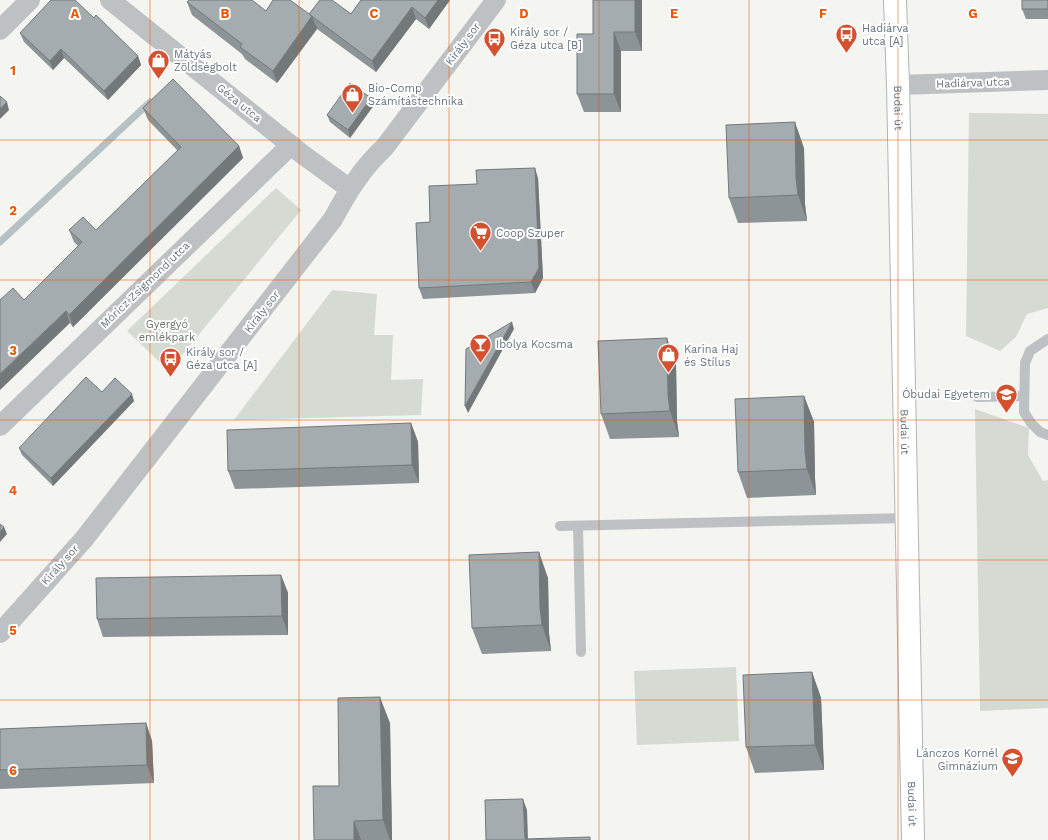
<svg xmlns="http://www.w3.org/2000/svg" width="1048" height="840" font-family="'Work Sans',sans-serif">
<rect width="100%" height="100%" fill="#f4f4f0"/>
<g fill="#d5dad2">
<path d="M969,113L1048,114V308L1027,314L1016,337L1000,351L966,336Z"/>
<path d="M276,188L301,210L169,371L127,331Z"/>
<path d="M332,290L377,294L374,335H393L391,380L423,379L421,415L234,420Z"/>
<path d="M975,409L1029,428L1028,455L1043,481L1048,480V708L980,711Z"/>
<path d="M736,667L739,741L637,745L634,671Z"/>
</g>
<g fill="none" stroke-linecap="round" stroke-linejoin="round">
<path stroke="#b6c1c4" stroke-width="7" d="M0,242L150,102"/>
<defs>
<g id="secondary">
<path id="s1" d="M895,0L898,85L913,840"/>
</g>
</defs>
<use href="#secondary" stroke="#b0b5b8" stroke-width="24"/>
<g stroke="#bdc1c4" stroke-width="10">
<path d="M1048,339L1030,351L1025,363L1024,412L1031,423L1040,432L1048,435"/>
<path d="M977,397L1024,396"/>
<path d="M560,526L907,518"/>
<path d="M578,526L581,652"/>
</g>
<g stroke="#bdc1c4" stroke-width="20">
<path d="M110,0L302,154L350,189"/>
<path d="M0,30L30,0"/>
<path d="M898,85L1048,80"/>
<path d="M0,426L291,145"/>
<path d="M0,633L84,539L333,219C347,193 362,168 384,148L496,0"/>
</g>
<use href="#secondary" stroke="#fff" stroke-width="22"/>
</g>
<g fill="#8d9497">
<path d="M361,0H450L429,29L416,19L376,72L317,29L277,83L245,59L242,54L192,15L187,2L266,11L309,14H351Z"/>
<path d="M593,0H642V51H621V112H584L577,94L593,34Z"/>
<path d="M1048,0V19H1026L1022,9Z"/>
<path d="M94,18L138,56L141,65L108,100L64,58L53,70L24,42L20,33Z"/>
<path d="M374,105L350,138L330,122L327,115Z"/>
<path d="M143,108L239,146L243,158L73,327L70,323L24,300L78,246L74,242L69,230H96L178,151L148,120Z"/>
<path d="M804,148L805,204L807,221L738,223L729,198Z"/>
<path d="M538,178L543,278L535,293L423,299L419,288L430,222L477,184Z"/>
<path d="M676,364L677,421L679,437L610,439L601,414Z"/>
<path d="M102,392L134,401L53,486L22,455L19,448Z"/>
<path d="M804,396L814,422L815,478L816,495L747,498L738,472Z"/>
<path d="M411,423L418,442L419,483L235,489L228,471Z"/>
<path d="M281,575L288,593V635L103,637L97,619Z"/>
<path d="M548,578L549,633L551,651L482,654L472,628Z"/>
<path d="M812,672L821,698L824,770L755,773L746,747Z"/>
<path d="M146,723L152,741L154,783L0,789V729Z"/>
<path d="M390,723L392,840H314L339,786Z"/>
</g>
<g fill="#73787b">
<path d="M438,0H450L429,29L425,18Z"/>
<path d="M635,0H642V51L635,32Z"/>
<path d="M412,7L416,19L376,72L372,61Z"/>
<path d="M312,16L317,29L277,83L273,71Z"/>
<path d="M614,32L621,51V112L614,94Z"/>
<path d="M61,49L64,58L53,70L50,61Z"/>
<path d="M138,56L141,65L108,100L104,91Z"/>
<path d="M371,98L374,105L350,138L348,130Z"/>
<path d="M7,102L9,110L0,119V109Z"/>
<path d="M795,122L804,148L805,204L807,221L798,195L796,178Z"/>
<path d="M239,146L243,158L73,327L69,315Z"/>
<path d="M535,168L538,178L543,278L535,293L531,282Z"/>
<path d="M66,311L70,323L0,390V374Z"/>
<path d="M512,322L514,329L468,413L465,406Z"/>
<path d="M667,338L676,364L677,421L679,437L670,411L668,395Z"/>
<path d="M132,394L134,401L53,486L51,478Z"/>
<path d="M804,396L814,422L815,478L816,495L807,469L805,452Z"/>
<path d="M411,423L418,442L419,483L412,465Z"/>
<path d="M4,527L7,534L0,542V532Z"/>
<path d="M539,552L548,578L549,633L551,651L542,625L540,607Z"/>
<path d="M281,575L288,593V635L282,616Z"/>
<path d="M812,672L821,698L824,770L815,745Z"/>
<path d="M380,697L390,723L392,840H390L383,820Z"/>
<path d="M146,723L152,741L154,783L147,765Z"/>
<path d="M523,799L527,810L528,840L525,839Z"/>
<path d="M354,821L361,840H354Z"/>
</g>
<g fill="#a4acb0" stroke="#73787b">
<path d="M51,0H75L94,18L96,15L138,56L104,91L61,49L50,61L20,33Z"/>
<path d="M189,0H252L266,11L273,0H290L312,16L273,71L240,47L242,44L187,2Z"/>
<path d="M320,0H332L351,14L361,0H438L425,18L412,7L372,61L313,17L312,16L309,14Z"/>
<path d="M593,0H635V32H614V94H577V34H593Z"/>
<rect x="1022" y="0" width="26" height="9"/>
<path d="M173,79L239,146L69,315L66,311L0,374V300L13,288L24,300L82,242L69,230L83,217L96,230L181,147L143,108Z"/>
<path d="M350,83L371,98L348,130L327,115Z"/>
<path d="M0,96L7,102L0,109Z"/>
<path d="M795,122L796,178L798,195L729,198L726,125Z"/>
<path d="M535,168L539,268L531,282L419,288L416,223L430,222L429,186L477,184L476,170Z"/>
<path d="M512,322L465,406L466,349Z"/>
<path d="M667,338L668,395L670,411L601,414L598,341Z"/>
<path d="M86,377L102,392L115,378L132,394L51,478L19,448Z"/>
<path d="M804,396L805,452L807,469L738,472L735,399Z"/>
<path d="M411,423L412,465L228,471L227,430Z"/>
<path d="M0,524L4,527L0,532Z"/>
<path d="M539,552L540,607L542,625L472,628L469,555Z"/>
<path d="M281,575L282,616L97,619L96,578Z"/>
<path d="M812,672L815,745L746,747L743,675Z"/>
<path d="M380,697L383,820L354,821V840H314L313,786H339L338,698Z"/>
<path d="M146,723L147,765L0,770V729Z"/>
<path d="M523,799L525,839L590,837V840H486L485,800Z"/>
</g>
<path fill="none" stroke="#e8590c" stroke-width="1" stroke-opacity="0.55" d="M150,0V840M299,0V840M449,0V840M599,0V840M749,0V840M898,0V840M0,140H1048M0,280H1048M0,420H1048M0,560H1048M0,700H1048"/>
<defs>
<symbol id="bus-pin" viewBox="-11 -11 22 30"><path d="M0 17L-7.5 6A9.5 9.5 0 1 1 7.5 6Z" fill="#d5502f" stroke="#fff"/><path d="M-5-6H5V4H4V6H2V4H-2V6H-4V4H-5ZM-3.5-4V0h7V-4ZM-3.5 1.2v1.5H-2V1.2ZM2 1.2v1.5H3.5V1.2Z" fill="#fff"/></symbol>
<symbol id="shop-pin" viewBox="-11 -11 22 30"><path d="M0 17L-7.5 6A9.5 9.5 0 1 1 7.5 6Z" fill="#d5502f" stroke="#fff"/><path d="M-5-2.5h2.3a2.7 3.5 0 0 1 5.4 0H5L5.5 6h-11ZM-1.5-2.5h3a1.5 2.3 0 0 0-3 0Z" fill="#fff"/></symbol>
<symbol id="supermarket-pin" viewBox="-11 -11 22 30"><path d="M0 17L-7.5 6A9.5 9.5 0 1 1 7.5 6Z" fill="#d5502f" stroke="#fff"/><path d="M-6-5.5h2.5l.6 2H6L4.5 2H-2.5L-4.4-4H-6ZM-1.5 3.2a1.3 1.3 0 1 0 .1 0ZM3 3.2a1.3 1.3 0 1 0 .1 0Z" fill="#fff"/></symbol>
<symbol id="bar-pin" viewBox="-11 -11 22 30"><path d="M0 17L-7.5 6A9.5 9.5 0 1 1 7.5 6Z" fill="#d5502f" stroke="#fff"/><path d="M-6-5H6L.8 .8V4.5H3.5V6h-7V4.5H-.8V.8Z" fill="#fff"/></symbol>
<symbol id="university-pin" viewBox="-11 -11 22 30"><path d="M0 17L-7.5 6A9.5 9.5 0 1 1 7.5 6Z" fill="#d5502f" stroke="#fff"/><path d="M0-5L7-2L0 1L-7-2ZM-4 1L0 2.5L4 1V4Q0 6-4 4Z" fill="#fff"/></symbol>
<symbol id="school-pin" viewBox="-11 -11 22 30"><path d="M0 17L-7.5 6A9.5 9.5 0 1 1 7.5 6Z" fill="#d5502f" stroke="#fff"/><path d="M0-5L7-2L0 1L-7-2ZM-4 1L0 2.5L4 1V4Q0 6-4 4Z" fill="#fff"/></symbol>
</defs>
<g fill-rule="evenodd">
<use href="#bus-pin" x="834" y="22" width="25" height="34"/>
<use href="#bus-pin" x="482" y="26" width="25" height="34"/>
<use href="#shop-pin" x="146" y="48" width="25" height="34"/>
<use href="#shop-pin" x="340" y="82" width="25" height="34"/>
<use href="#supermarket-pin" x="468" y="220" width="25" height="34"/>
<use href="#bar-pin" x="468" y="332" width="25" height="34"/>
<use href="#shop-pin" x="656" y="342" width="25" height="34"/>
<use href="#bus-pin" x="158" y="346" width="25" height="34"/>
<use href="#university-pin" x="994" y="382" width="25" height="34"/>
<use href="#school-pin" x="1000" y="746" width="25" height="34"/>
</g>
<g text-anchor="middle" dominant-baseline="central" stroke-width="4" stroke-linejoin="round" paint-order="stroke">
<g font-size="11" fill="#65747f" stroke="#fff" text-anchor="start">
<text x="862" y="28">Hadiárva<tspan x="862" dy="13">utca [A]</tspan></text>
<text x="510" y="32">Király sor /<tspan x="510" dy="13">Géza utca [B]</tspan></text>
<text x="174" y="54">Mátyás<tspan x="174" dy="13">Zöldségbolt</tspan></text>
<text x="368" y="88">Bio-Comp<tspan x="368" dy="13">Számítástechnika</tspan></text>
<text x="496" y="233">Coop Szuper</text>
<text x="496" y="344">Ibolya Kocsma</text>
<text x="684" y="349">Karina Haj<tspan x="684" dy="13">és Stílus</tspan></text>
<text x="186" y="352">Király sor /<tspan x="186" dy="13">Géza utca [A]</tspan></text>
<text x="990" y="394" text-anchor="end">Óbudai Egyetem</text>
<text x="998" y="753" text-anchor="end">Lánczos Kornél<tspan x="998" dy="13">Gimnázium</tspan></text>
</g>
<g font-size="11" fill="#65747f" stroke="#fff">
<text transform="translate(463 44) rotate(-53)">Király sor</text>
<text transform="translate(973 83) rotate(-2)">Hadiárva utca</text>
<text transform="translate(239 103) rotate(39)">Géza utca</text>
<text stroke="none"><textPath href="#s1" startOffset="108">Budai út</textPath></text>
<text transform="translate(145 285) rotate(-44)">Móricz Zsigmond utca</text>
<text transform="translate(262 312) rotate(-52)">Király sor</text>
<text stroke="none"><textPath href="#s1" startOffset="432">Budai út</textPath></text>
<text transform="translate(60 565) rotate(-48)">Király sor</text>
<text stroke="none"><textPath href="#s1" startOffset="804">Budai út</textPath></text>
</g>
<g font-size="11" fill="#687763" stroke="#fff">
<text x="167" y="324">Gyergyó<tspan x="167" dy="13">emlékpark</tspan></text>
</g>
</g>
<g font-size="13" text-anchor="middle" font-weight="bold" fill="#e8590c" stroke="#fff" stroke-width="4" stroke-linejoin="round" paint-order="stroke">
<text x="75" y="18">A</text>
<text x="225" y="18">B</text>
<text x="374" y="18">C</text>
<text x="524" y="18">D</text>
<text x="674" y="18">E</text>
<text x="823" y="18">F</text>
<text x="973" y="18">G</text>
<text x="13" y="75">1</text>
<text x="13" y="215">2</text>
<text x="13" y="355">3</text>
<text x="13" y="495">4</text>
<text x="13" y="635">5</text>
<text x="13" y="775">6</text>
</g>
</svg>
